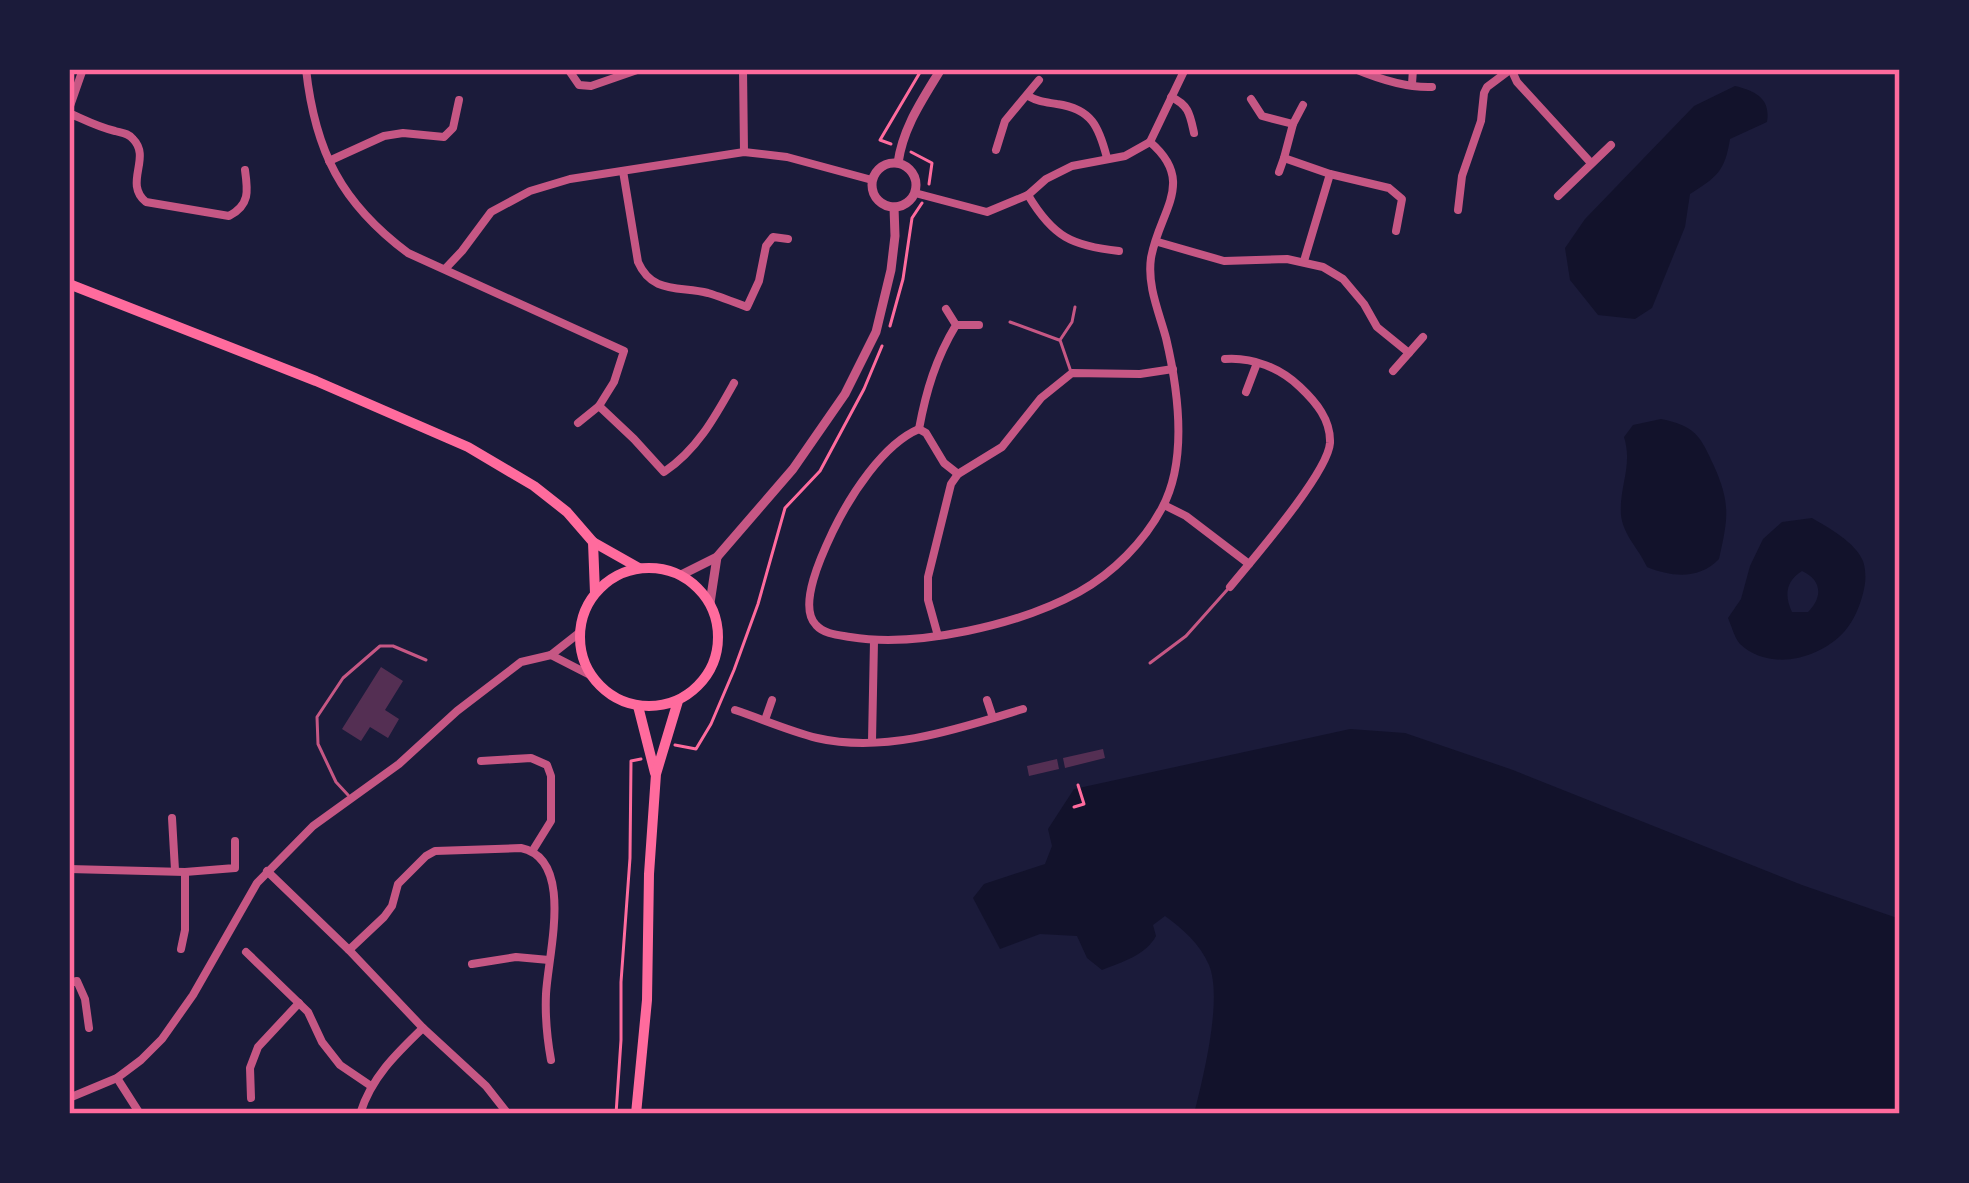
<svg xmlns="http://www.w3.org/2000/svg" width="1969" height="1183" font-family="'Fira Sans Condensed',sans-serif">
<rect width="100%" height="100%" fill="#1b1b3a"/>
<g fill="#12122b" fill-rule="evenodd">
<path d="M1735,86C1755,91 1771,98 1767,122L1730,139C1725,171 1717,177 1690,194L1685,227L1652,308L1635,319L1598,315L1570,280L1565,248L1585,219L1694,106Z"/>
<path d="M1661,419C1695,426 1700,435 1714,466C1731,504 1728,519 1719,559C1699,580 1672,577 1647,567C1639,549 1623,535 1621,515C1619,486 1633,466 1624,437L1633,425Z"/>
<path d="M1812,518C1829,528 1855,542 1863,561C1866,570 1866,581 1864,589C1861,604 1854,621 1844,632C1819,659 1770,672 1740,644C1734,637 1732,627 1728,618L1741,599L1750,566L1763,539L1782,522ZM1802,571C1822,580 1823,597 1808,612H1792C1784,595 1786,581 1802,571Z"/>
<path d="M1350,729L1405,733L1513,770L1802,885L1900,919V1114H1194C1203,1078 1223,999 1209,965C1200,944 1183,929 1165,916L1153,925L1156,936C1146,955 1122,962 1102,970L1087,958L1077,936L1040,934L1000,949L973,898L984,884L1045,864L1052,846L1048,829L1074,789Z"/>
</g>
<g fill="#542f53">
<path d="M381,667L403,681L385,710L399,719L388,738L370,727L361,741L342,729Z"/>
<path d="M1103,749L1105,758L1065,768L1063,758Z"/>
<path d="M1057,759L1059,769L1029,776L1027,766Z"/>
</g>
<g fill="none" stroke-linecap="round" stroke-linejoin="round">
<g stroke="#ff6b9d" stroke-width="3">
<path d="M891,144L880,140L922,69"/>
<path d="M911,152L932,163L929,184"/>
<path d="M890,326L903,279L912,218L922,203"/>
<path d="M675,745L696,749L711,724L734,670L758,604L785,508L820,471L864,389L882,346"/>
<path d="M1074,807L1084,804L1078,785"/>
<path d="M616,1114L621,1040V982L630,858L631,761L641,759"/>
</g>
<g stroke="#c65784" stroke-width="3">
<path d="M1010,322L1059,340"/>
<path d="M1071,372L1060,340L1072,322L1075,307"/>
<path d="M1150,663L1186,636L1227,590"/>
<path d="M348,795L336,782L318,744L317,717L343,678L380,646H393L426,660"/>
</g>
<g stroke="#c65784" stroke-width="8">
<path d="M306,69C315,151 341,203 408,253L624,351L614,382L599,406L634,439L664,472C697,450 715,417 734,383"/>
<path d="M568,69L579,85L591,86L640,69"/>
<path d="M743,69L744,152"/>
<path d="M1355,69C1379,79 1406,88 1432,87"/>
<path d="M1511,69L1517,82L1591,163"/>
<path d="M1412,84L1413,69"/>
<path d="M1028,96C1039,102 1045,102 1057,104C1092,109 1099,127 1107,158"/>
<path d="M1171,97C1189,105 1190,115 1194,133"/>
<path d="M1251,99L1262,116L1293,124L1303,105"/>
<path d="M69,109L83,69"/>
<path d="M69,113C85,120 98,127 115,131C122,133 128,133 133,139C152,158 123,183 146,202L229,216C250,205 248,191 245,170"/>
<path d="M1293,124L1284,158L1330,174L1389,188L1402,199L1396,231"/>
<path d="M1150,142L1185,69"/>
<path d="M996,150L1005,121L1039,80"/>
<path d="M329,161L384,136L403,133L444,137L453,128L459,100"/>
<path d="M623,171L638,262C652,294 679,286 708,293C721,297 734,302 747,307L759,281L766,246L773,237L788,239"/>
<path d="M1279,172L1284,158"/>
<path d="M915,193L987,212L1028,195L1046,179L1072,166L1125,156L1150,142"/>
<path d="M1028,195C1053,237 1072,246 1119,251"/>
<path d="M1558,196L1611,145"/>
<path d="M1458,210L1462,176L1481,121L1484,93L1487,87L1511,69"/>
<path d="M1158,242L1224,261L1287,259L1323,267L1343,279L1364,304L1377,327L1409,353"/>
<path d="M1304,261L1330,174"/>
<path d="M445,269L462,251L491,212L530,191L570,179L744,152L787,157L872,180"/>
<path d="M946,309L956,325C936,358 926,391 919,429L926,433L944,463L958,474"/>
<path d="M956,325H979"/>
<path d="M1225,359C1253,357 1280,368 1300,387C1316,402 1331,420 1330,443C1328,473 1252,560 1230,587"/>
<path d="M1393,371L1423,337"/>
<path d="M1246,392L1257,363"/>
<path d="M578,423L599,406"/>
<path d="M919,429C883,444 850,496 833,531C823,552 797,606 816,625C824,634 838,635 850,637C917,648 1019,625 1079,592C1113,573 1144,542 1162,508C1188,460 1178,389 1166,338C1159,312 1147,286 1151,258C1159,211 1197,182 1150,142"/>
<path d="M1164,505L1186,516L1249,564"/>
<path d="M938,636L928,600V577L951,484L958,474L1002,447L1041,398L1072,373L1140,374L1173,369"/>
<path d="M551,655L590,675"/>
<path d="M987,700L993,718"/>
<path d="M735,710C762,719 789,731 817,738C885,754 958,729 1023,709"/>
<path d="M765,720L772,700"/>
<path d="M872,741L874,641"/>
<path d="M481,761L531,758L547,765L551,776V821L533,850"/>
<path d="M172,818L175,870"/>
<path d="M69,869L185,872L235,868V841"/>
<path d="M267,871L349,950L423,1028L486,1086L508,1114"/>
<path d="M181,949L185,930V872"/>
<path d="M349,950L384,917L392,906L398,884L426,856L435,851L521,848C575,859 548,954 546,994C545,1016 547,1038 551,1060"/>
<path d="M246,952L308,1012L322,1042L340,1065L371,1086"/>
<path d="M472,964L516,957L549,960"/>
<path d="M69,983L77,981L85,999L89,1028"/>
<path d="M117,1078L140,1114"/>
<path d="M69,1098L117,1078L141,1060L162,1039L193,995L257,883L313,826L399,764L457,711L521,662L551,655L579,633"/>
<path d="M251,1098L250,1068L258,1047L299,1003"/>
<path d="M360,1114C371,1078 396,1054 423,1028"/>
</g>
<g stroke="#c65784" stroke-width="9">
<path d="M898,163C903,127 923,99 941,69"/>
<circle cx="894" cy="185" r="22"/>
<path d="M681,575L717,557L793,469L845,394L876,332L891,270L895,236L894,207"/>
<path d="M710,603L717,557"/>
</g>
<g stroke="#ff6b9d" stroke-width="10">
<path d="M69,284L316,381L468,447L534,486L567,512L593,542L639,568"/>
<path d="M593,542L595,593"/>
<circle cx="649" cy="637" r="69"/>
<path d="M638,706L655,773"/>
<path d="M636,1114L647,1000L649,874L656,774L678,701"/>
</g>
</g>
<rect width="1969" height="1183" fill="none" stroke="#1b1b3a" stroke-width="144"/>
<rect x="72" y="72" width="1825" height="1039" fill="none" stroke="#ff6b9d" stroke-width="4.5"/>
</svg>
